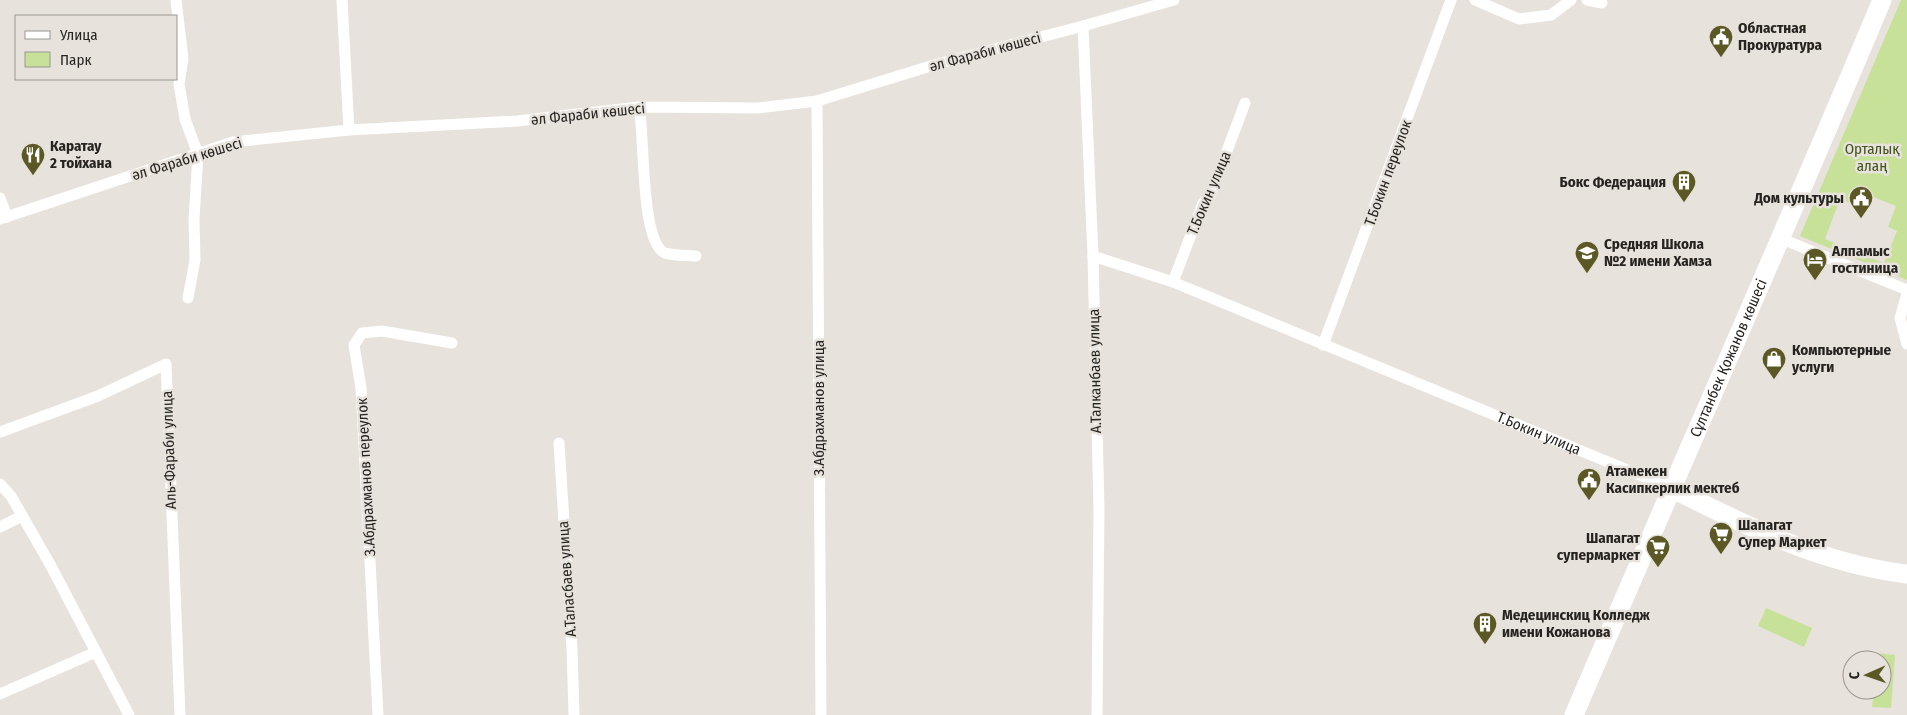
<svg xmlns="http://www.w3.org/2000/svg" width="1907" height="715" font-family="'Fira Sans Condensed',sans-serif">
<rect width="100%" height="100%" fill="#e7e2db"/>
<g fill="#c8e199" fill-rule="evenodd">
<path d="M1901,0H1907V280L1800,236ZM1856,190L1896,206L1888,227L1897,231L1884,263L1825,239L1840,199L1851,203Z"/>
<path d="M1766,608L1812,628L1804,647L1758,626Z"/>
<path d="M1876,653L1895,655L1891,708L1872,707L1874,690H1882V660H1876Z"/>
</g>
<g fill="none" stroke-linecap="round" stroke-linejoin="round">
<g stroke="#fff" stroke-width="11">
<path d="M176,0L183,59L179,84L185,119L198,154L194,219L195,260L188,298"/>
<path d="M342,0L349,130"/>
<path d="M1475,0L1519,19L1551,15L1571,0"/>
<path d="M1587,0L1602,3"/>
<path d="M1083,26L1093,256L1099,509L1097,715"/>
<path d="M817,101L821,715"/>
<path d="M639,107C645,135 640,242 665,253C673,256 687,255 696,256"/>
<path d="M0,198L7,217"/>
<path d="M0,219L233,142L349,130L517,121L639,107L758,108L817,101L934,65L1083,26L1174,0"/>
<path d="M1782,239L1907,290"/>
<path id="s1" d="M1093,256L1173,282L1671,488"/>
<path d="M1173,282L1203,203L1210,196L1245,103"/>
<path d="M1907,294L1900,318L1907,344"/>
<path d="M1323,345L1451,0"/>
<path d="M0,432L98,396L166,364L180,715"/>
<path d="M559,443L572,648L574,715"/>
<path d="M0,484L11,496L51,566L129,715"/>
<path d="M0,527L22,516"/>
<path d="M0,694L96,652"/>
<path d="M378,715L361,388L354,345L362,333L382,331L452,343"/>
</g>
<g stroke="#fff" stroke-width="19">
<path d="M1671,488C1746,526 1822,564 1907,574"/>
<path id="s2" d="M1574,715C1676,476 1782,239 1882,0"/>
</g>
</g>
<defs>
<symbol id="civic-pin" viewBox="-11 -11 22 30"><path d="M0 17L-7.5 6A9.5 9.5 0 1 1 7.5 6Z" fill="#5c5825" stroke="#e7e2db"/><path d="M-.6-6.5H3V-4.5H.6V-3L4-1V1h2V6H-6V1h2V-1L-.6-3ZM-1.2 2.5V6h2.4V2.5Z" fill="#fff"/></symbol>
<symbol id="restaurant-pin" viewBox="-11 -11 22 30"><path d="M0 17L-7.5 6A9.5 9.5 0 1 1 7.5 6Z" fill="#5c5825" stroke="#e7e2db"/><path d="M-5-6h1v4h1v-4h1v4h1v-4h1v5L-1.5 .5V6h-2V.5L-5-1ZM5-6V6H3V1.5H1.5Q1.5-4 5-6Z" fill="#fff"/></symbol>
<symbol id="building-pin" viewBox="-11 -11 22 30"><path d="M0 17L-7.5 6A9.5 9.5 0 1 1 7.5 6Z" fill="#5c5825" stroke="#e7e2db"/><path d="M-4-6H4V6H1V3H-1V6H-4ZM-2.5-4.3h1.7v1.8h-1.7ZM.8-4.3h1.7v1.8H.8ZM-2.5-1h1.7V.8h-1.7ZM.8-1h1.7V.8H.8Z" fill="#fff"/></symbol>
<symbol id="school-pin" viewBox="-11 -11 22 30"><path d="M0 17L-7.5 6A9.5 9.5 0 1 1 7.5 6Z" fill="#5c5825" stroke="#e7e2db"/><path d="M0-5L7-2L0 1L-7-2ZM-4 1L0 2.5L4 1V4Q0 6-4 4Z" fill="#fff"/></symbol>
<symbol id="hotel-pin" viewBox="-11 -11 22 30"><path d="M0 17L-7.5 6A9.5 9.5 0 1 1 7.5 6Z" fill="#5c5825" stroke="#e7e2db"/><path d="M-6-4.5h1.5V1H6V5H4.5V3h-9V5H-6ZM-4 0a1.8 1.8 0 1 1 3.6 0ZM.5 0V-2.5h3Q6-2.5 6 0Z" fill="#fff"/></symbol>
<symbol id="shop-pin" viewBox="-11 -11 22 30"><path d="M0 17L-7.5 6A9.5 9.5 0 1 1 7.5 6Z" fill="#5c5825" stroke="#e7e2db"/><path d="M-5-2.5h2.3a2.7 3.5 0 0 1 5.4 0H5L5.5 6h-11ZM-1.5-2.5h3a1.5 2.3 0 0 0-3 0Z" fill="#fff"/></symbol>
<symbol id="supermarket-pin" viewBox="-11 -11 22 30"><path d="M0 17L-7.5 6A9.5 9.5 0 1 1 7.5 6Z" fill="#5c5825" stroke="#e7e2db"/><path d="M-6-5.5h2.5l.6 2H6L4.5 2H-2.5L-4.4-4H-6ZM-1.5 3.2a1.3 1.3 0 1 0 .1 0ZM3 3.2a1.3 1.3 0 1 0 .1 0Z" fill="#fff"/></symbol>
</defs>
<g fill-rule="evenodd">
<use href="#civic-pin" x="1707" y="23" width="28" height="38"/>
<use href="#restaurant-pin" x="19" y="141" width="28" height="38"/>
<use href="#building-pin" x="1670" y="168" width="28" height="38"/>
<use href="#civic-pin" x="1847" y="184" width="28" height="38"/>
<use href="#school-pin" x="1573" y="239" width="28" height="38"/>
<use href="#hotel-pin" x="1801" y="246" width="28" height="38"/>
<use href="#shop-pin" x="1760" y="345" width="28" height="38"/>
<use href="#civic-pin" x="1575" y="466" width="28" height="38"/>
<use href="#supermarket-pin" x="1707" y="520" width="28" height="38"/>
<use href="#supermarket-pin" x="1644" y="533" width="28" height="38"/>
<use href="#building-pin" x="1471" y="610" width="28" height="38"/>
</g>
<g text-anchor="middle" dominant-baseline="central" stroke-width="5" stroke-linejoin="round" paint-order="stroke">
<g font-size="15" font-weight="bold" fill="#262421" stroke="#e7e2db" text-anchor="start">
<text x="1738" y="28">Областная<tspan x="1738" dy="17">Прокуратура</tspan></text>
<text x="50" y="146">Каратау<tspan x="50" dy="17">2 тойхана</tspan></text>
<text x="1666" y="182" text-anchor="end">Бокс Федерация</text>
<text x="1844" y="198" text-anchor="end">Дом культуры</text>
<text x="1604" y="244">Средняя Школа<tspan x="1604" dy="17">№2 имени Хамза</tspan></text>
<text x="1832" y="251">Алпамыс<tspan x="1832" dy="17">гостиница</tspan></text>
<text x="1792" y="350">Компьютерные<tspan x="1792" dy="17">услуги</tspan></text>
<text x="1606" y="471">Атамекен<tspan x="1606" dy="17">Касипкерлик мектеб</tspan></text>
<text x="1738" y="525">Шапагат<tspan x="1738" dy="17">Супер Маркет</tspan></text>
<text x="1640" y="538" text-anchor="end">Шапагат<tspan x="1640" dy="17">супермаркет</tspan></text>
<text x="1502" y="615">Медецинскиц Колледж<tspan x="1502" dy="17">имени Кожанова</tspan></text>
</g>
<g font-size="15" fill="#262421" stroke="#e7e2db">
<text transform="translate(985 52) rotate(-15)">әл Фараби көшесі</text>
<text transform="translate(588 114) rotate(-6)">әл Фараби көшесі</text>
<text transform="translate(187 159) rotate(-17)">әл Фараби көшесі</text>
<text transform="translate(1388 173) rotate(-70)">Т.Бокин переулок</text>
<text transform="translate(1209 193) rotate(-67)">Т.Бокин улица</text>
<text stroke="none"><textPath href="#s2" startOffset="389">Сұлтанбек Қожанов көшесі</textPath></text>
<text transform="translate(1095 371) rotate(-91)">А.Талканбаев улица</text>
<text transform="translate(819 408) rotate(-90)">З.Абдрахманов улица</text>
<text stroke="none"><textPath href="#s1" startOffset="480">Т.Бокин улица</textPath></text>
<text transform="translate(169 450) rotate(-92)">Аль-Фараби улица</text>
<text transform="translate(366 477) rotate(-93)">З.Абдрахманов переулок</text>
<text transform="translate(567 579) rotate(-94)">А.Таласбаев улица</text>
</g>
<g font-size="15" fill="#42521c" stroke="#e7e2db">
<text x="1872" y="149">Орталық<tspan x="1872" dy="17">алаң</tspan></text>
</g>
</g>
<rect x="15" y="15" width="162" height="65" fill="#e7e2db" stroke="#9a9691"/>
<rect x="25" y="31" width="25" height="8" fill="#ffffff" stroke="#9a9691"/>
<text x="60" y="40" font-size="15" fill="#262421">Улица</text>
<rect x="25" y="52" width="25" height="15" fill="#c8e199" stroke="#9a9691"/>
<text x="60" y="65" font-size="15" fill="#262421">Парк</text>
<g transform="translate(1867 675) rotate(268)"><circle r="24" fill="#e7e2db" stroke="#9a9691"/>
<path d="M0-4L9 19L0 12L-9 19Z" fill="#5c5825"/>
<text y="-8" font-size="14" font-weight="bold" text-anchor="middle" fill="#262421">С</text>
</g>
</svg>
